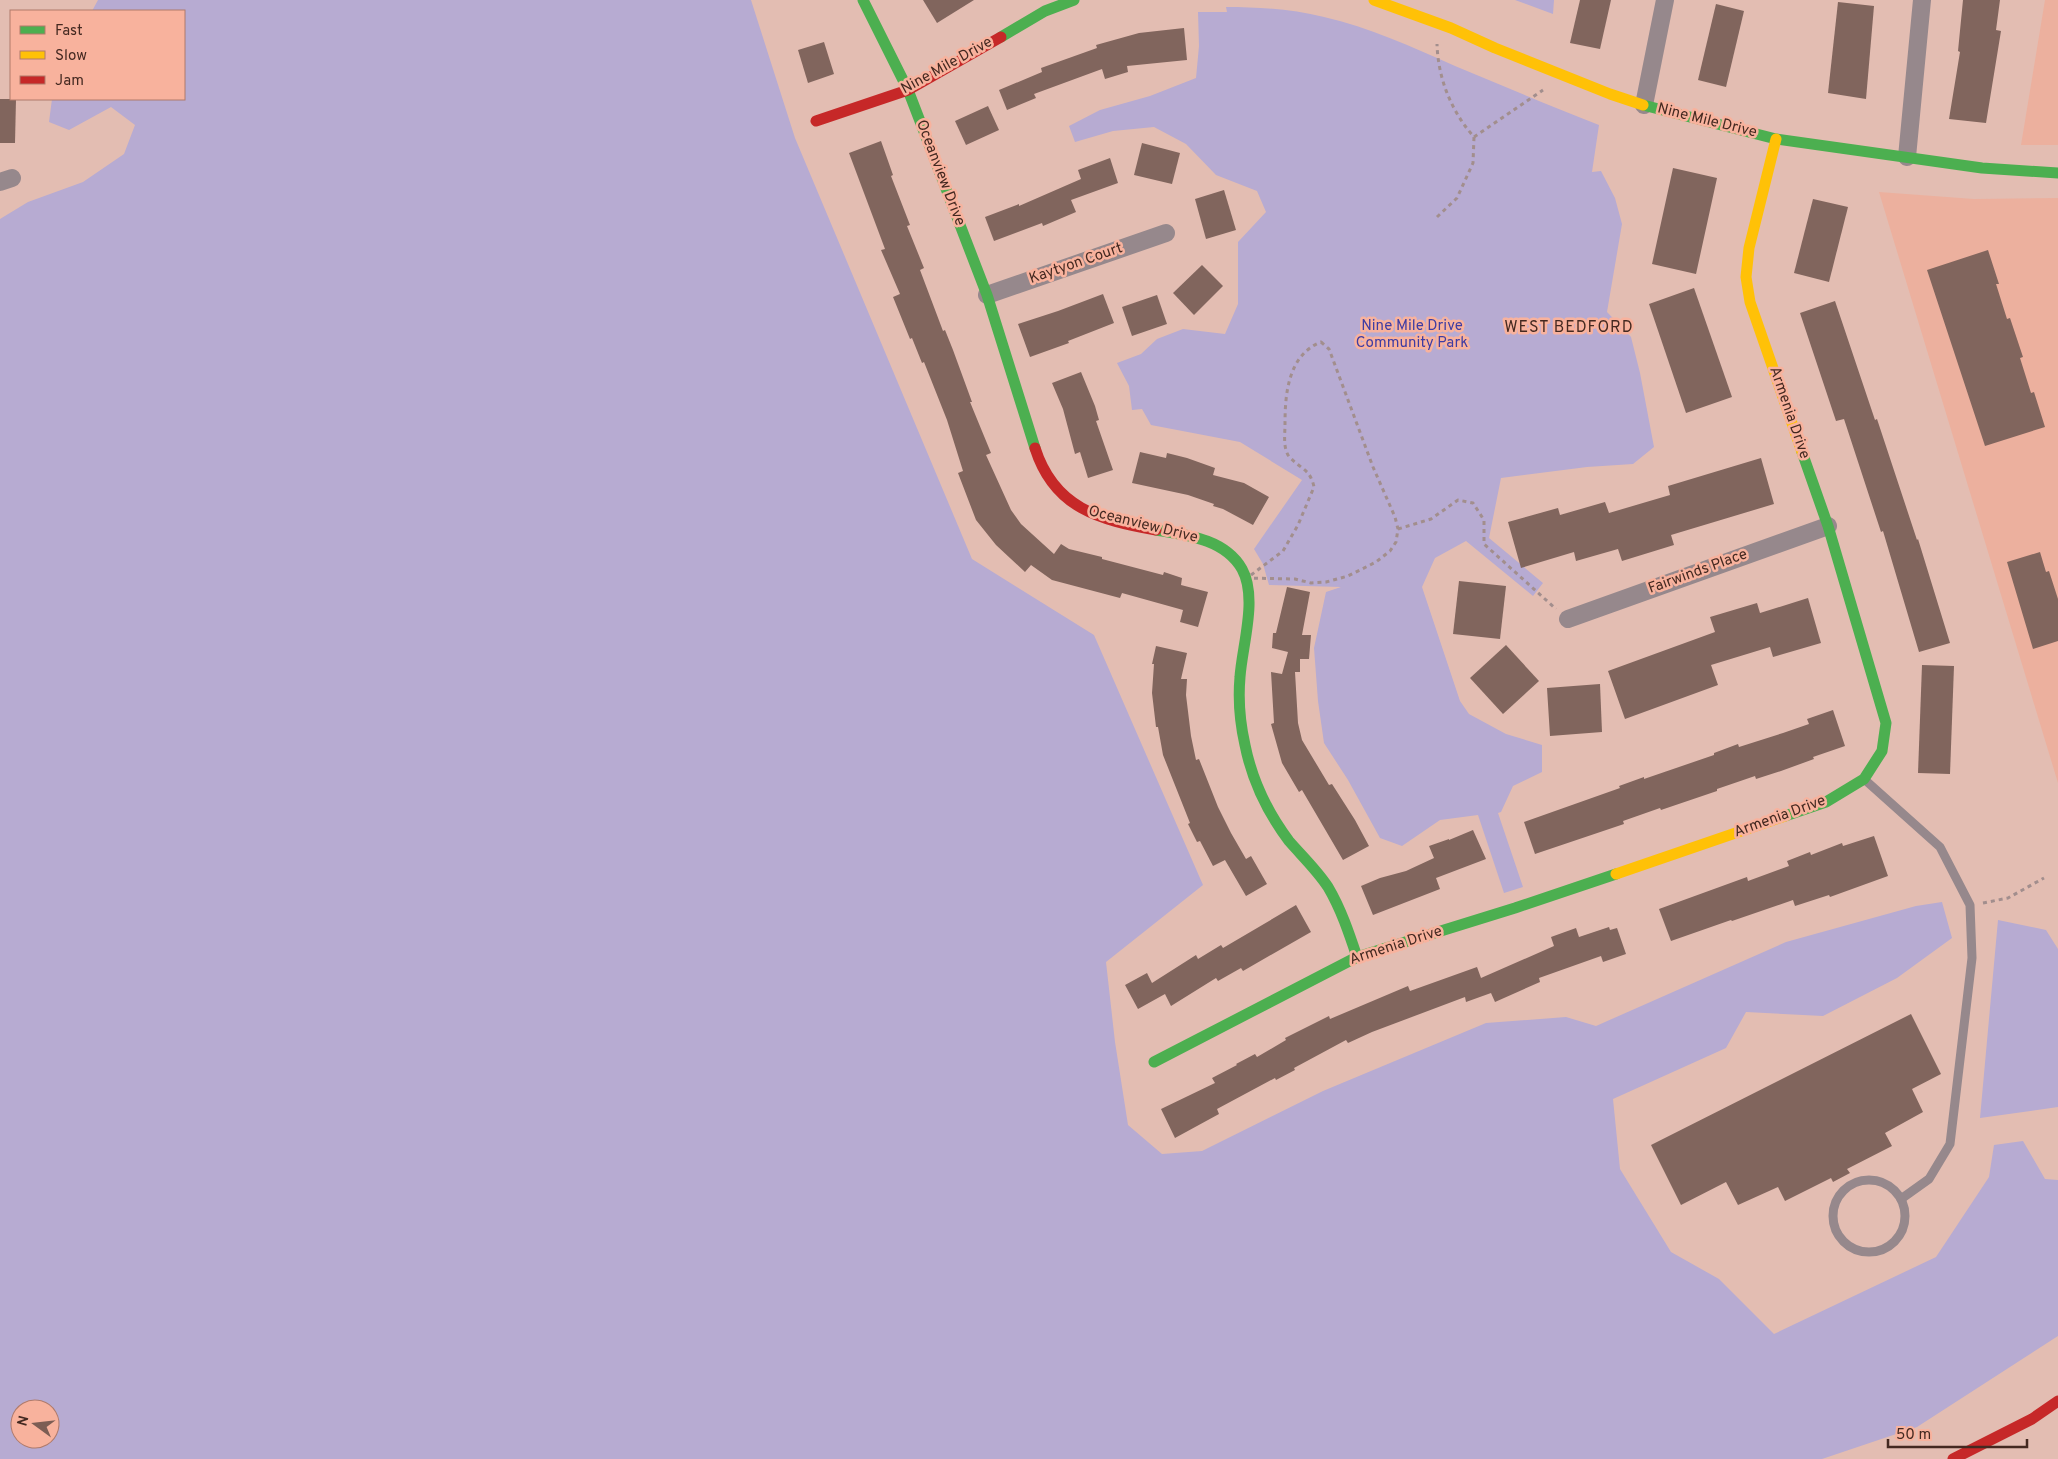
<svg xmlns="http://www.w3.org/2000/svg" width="2058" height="1459" font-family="Overpass,sans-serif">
<rect width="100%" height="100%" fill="#e3bdb2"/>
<g fill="#ecb09e">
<path d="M2045,0H2058V145H2021Z"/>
<path d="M1879,192L1974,199L2058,198V783Z"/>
</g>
<g fill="#b7abd2" fill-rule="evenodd">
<path d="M98,0H751L795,138L972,559L1094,635L1203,885L1106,962L1115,1042L1128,1125L1162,1154L1202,1151L1323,1091L1486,1023L1566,1017L1596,1026L1786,942L1916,906L1942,902L1952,938L1897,978L1823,1016L1746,1012L1726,1048L1613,1099L1620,1169L1671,1252L1719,1279L1774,1334L1936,1257L1989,1177L1994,1145L2023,1141L2045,1179L2058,1180V1336L1917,1427L1822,1459H0V219L28,202L83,182L124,154L135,125L111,107L69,130L49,122L52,99H184V11H92ZM20,1409H50V1439H20Z"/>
<path d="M1515,0H1554L1553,14Z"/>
<path d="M1226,7C1258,7 1291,9 1324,17C1369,27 1412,47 1455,66C1503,86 1550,106 1599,125L1592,172L1601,171L1615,198L1622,224L1607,312L1631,337L1640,373L1654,447L1633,464L1587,467L1501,478L1489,538L1543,583L1533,596L1466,541L1435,558L1422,587L1460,701L1469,714L1506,734L1542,745V772L1513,786L1501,812L1498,813L1523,887L1504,893L1478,815L1440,820L1402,846L1380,838L1348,780L1324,743L1318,701L1314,648L1326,592L1341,587L1269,585L1263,564L1254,549L1302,480L1240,442L1151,425L1142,409L1132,410L1129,386L1117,363L1141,354L1157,339L1183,329L1225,334L1238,304V242L1266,212L1257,191L1216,175L1186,144L1154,127L1113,131L1075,142L1069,126L1100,110L1150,96L1196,78L1199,46L1198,12H1227Z"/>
<path d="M1998,920L2046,930L2058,949V1107L1980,1118Z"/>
</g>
<g fill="#81655d">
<path d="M923,0H974L937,23Z"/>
<path d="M1580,0H1611L1600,49L1570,43Z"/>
<path d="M1963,0H2000L1996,30L2001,31L1986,123L1949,119L1960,52L1958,51Z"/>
<path d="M1838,2L1874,6L1866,99L1828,93Z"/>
<path d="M1716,4L1744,11L1726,87L1698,80Z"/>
<path d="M1184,28L1187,60L1127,66L1128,72L1105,79L1102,69L1034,94L1036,98L1007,110L999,90L1042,72L1041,68L1097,48L1096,45L1139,33Z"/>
<path d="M824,42L834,74L808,83L798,50Z"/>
<path d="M0,99H16L15,143H0Z"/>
<path d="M988,106L999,130L966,145L955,121Z"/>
<path d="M881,141L893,175L891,176L910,225L907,226L924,268L920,270L943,331L945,330L953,350L972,402H970L991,453L986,455L1011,510L1021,524L1054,554L1061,544L1069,549L1102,557V559L1163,575L1164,572L1182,578L1181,585L1208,592L1198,627L1180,622L1183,610L1122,593L1120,598L1052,580L1031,565L1025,572L996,545L976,520L958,473L963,471L947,420L924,362L922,363L912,338L910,339L893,297L900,294L881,250L885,249L849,153Z"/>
<path d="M1142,143L1180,153L1172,184L1134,175Z"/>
<path d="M1110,158L1118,183L1071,200L1076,212L1043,226L1042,223L994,241L985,217L1019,204V206L1081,179L1078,170Z"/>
<path d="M1673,168L1717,178L1696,274L1652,264Z"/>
<path d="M1224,190L1236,230L1206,239L1195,199Z"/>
<path d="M1813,199L1848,207L1829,282L1794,273Z"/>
<path d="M1988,250L1999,284H1996L2007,319L2010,318L2023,357L2020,358L2031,393L2034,392L2045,427L1985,446L1927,270Z"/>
<path d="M1202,265L1223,286L1194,315L1173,293Z"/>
<path d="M1694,288L1732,397L1686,413L1649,304Z"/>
<path d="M1103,294L1114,323L1068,341L1069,343L1030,357L1018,324L1058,311Z"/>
<path d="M1157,295L1167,324L1132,336L1122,307Z"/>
<path d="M1835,301L1875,420L1877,419L1917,540L1918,539L1950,643L1919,652L1883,531L1881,532L1844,419L1836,421L1800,313Z"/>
<path d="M1081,372L1095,406L1099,420L1096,421L1113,470L1088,478L1080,452L1075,454L1063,409L1052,383Z"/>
<path d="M1140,452L1166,458L1167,453L1187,458L1215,468L1213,475L1244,483L1269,497L1253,525L1223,509L1213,506L1214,504L1188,495L1132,483Z"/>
<path d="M1761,458L1774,504L1671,535L1674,545L1622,561L1618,549L1576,561L1574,552L1521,568L1508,522L1558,508L1560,515L1605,502L1609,513L1670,495L1668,486Z"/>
<path d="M2040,552L2046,572L2049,571L2058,599V641L2033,649L2007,562Z"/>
<path d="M1459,581L1506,586L1500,639L1453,634Z"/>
<path d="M1287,587L1310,592L1302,635H1311L1309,659H1300V672H1295L1298,723L1302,740L1329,785L1332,784L1355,820L1369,846L1343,860L1302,790L1299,792L1282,763L1271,724L1274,723L1271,672L1282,674L1288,652L1272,648L1273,633H1276Z"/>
<path d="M1808,598L1821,643L1773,657L1770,647L1711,665L1718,685L1625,719L1608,671L1715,632L1710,617L1757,603L1760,613Z"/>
<path d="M1506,645L1539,681L1503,714L1470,678Z"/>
<path d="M1156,646L1187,653L1181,679H1187L1186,695L1191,736L1196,760L1199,759L1218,807L1231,833L1246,859L1251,856L1267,884L1246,896L1225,860L1213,866L1200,841L1197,842L1188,824L1190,823L1163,755L1158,727H1156L1152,693L1154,664H1152Z"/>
<path d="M1922,665L1954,666L1950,774L1918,773Z"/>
<path d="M1600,684L1602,732L1550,736L1547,688Z"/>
<path d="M1833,710L1845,746L1813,757L1814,759L1781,771L1756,779L1755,776L1717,789V791L1661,810L1660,808L1623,821L1624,824L1535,854L1524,822L1620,788L1619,786L1644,777V779L1714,755V753L1738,744L1739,747L1783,733L1809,724L1807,719Z"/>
<path d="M1473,830L1486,859L1436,878L1440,889L1373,915L1361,886L1380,878L1406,871L1434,858L1429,846L1449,839V840Z"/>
<path d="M1874,836L1888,876L1830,897L1829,895L1795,906L1793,900L1732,921L1731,920L1671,941L1659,909L1747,877L1748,881L1789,866L1787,861L1810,852L1811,855L1842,843L1843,846Z"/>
<path d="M1296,905L1311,932L1243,971L1241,968L1218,981L1216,978L1171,1006L1165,994L1138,1009L1125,985L1147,973L1152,983L1196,955L1198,959L1221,945L1223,948Z"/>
<path d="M1609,927L1610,930L1617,928L1626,954L1603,962L1601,956L1539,978L1540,982L1495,1002L1491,993L1466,1002L1465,997L1372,1032L1348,1043L1346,1040L1294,1068L1295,1070L1276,1080L1275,1078L1217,1109L1219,1114L1175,1138L1161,1109L1215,1083L1212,1078L1237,1065L1236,1064L1255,1054L1257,1057L1286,1040L1285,1038L1329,1016L1330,1019L1408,986L1410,991L1477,967L1481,978L1554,946L1551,937L1576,928L1579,937Z"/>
<path d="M1911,1014L1941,1074L1912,1089L1923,1112L1885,1133L1892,1146L1847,1169L1850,1173L1833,1182L1831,1178L1785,1201L1778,1187L1738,1205L1726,1182L1681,1205L1651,1145Z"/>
</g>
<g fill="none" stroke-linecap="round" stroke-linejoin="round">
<g stroke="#a28e8d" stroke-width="3" stroke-dasharray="4 4" stroke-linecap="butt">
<path d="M1474,137L1543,90"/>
<path d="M1437,217L1457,198L1473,163L1474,137C1451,111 1438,78 1437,44"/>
<path d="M1321,342L1329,349L1373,467L1395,517L1398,529L1396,542L1390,551L1376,562L1348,576L1326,582L1311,583L1295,579L1247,578L1283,551L1298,525L1314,487C1313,482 1311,477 1308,473C1302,467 1293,462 1288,455C1283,446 1285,434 1285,424C1285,394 1288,355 1321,342Z"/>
<path d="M1398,529L1431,519L1458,500L1473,503L1484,520V544L1556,609"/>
<path d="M1983,903L2008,898L2044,878"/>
</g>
<g stroke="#96888c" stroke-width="9">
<path d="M1864,779L1940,847L1970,905L1972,958L1950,1144L1929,1179L1901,1199"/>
<circle cx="1869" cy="1216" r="36"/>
</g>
<g stroke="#96888c" stroke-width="18">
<path d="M1644,105L1665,0"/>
<path d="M1907,157L1922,0"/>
<path d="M0,182L12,178"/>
<path d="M987,295L1166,233"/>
<path d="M1568,619L1828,526"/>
</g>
<g stroke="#4caf50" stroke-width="11">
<path d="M863,0L908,90L987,295L1035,448"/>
<path d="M1001,37L1045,11L1074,0"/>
<path d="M1643,105L1776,139L1982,168L2058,173"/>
<path d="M1156,530C1187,535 1225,539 1242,569C1258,598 1242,646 1240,677C1238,700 1240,723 1245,745C1252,780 1268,813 1289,841C1302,856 1317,870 1328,887C1341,909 1349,933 1357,957"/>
<path d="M1785,816L1826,802L1864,779L1882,751L1886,723L1828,526L1802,452"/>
<path d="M1154,1062L1357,957L1515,908L1616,874"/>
</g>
<g stroke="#ffc107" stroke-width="11">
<path d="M1374,0L1451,28L1495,48L1610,94L1643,105"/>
<path d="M1776,139L1749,248L1746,277L1750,302L1802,452"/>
<path d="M1616,874L1785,816"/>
</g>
<g stroke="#c62828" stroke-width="11">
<path d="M816,121L908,90L1001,37"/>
<path d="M1035,448C1054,508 1099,520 1156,530"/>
<path d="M1953,1459L2032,1419L2058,1401"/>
</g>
</g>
<g text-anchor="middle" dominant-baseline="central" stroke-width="5" stroke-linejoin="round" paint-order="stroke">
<g font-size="15" fill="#442921" stroke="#f8b29d">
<text transform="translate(947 66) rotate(-29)">Nine Mile Drive</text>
<text transform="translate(1707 121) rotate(14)">Nine Mile Drive</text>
<text transform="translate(940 173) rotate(69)">Oceanview Drive</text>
<text transform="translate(1076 264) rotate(-19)">Kaytyon Court</text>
<text transform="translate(1789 413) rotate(71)">Armenia Drive</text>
<text transform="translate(1143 525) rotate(14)">Oceanview Drive</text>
<text transform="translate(1698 572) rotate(-20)">Fairwinds Place</text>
<text transform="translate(1780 817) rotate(-20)">Armenia Drive</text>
<text transform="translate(1396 946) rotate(-18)">Armenia Drive</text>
</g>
<g font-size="15" fill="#3e3ca3" stroke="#f8b29d">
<text x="1412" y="326">Nine Mile Drive<tspan x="1412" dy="17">Community Park</tspan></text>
</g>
<g font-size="16" letter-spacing="1" fill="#442921" stroke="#f8b29d">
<text x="1569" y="328">WEST BEDFORD</text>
</g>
</g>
<rect x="10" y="10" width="175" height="90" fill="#f8b29d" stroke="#b07b6b"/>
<rect x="20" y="26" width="25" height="8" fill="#4caf50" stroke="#b07b6b"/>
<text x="55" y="35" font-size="15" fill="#442921">Fast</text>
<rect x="20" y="51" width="25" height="8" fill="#ffc107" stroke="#b07b6b"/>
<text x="55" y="60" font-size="15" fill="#442921">Slow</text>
<rect x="20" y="76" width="25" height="8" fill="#c62828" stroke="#b07b6b"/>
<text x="55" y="85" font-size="15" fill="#442921">Jam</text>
<g transform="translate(35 1424) rotate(285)"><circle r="24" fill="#f8b29d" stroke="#b07b6b"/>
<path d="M0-4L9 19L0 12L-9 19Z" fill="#7c5d54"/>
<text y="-8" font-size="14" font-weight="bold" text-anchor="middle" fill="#442921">N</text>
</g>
<path d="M1888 1439v8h139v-8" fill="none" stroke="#442921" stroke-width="2.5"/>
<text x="1896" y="1439" font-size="15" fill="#442921" stroke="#f8b29d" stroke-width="4" paint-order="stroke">50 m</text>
</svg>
